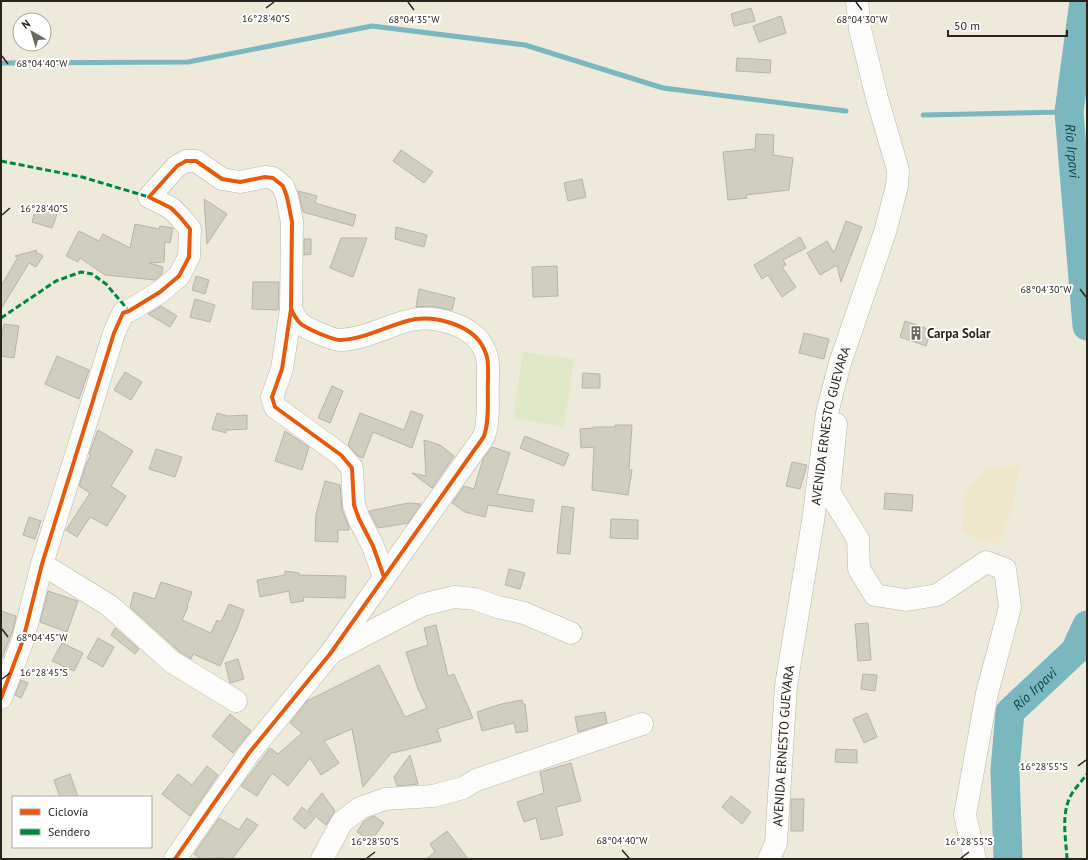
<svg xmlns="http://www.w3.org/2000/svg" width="1088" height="860" font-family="'PT Sans',sans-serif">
<rect width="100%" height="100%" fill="#edeadb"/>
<path fill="#dfe9c7" d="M523,352L574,359L564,427L513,419Z"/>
<path fill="#eee7cc" d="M1020,465L1012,511L998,544L978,541L962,531L964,493L988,468Z"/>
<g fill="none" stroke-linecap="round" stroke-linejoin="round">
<g stroke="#7ab7be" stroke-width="5">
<path d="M1,63L188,62L372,26L525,45L663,88L846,111"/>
<path d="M923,115L1069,112"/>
</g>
<g stroke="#7ab7be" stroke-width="29">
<path id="s1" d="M1084,1L1069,112L1087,326"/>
<path id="s2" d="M1008,859L1005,770L1010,712L1075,651L1087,625"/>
</g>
</g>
<g fill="#d0cdc1" stroke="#b6b4a8">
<path d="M751,8L755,21L734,26L731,14Z"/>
<path d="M781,16L786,33L759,42L753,26Z"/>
<path d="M737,58L771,60L770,73L736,71Z"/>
<path d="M756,134L774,135L773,155L793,158L789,190L746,195L747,198L728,200L723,152L755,149Z"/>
<path d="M401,150L433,172L424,183L393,161Z"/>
<path d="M582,179L586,197L568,201L564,183Z"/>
<path d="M298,191L317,196L315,203L356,215L353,226L303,212Z"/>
<path d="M204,199L227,214L207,244Z"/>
<path d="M36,208L51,210L57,214L52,228L32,222Z"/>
<path d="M846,221L862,227L841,282L837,265L820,275L807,253L827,241L834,253Z"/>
<path d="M135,224L159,229L160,226L173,228L170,243L165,242L164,262L149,263L163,267L162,274L155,280L105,275L80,258L78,262L66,256L79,231L99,241L103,234L130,248Z"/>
<path d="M396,227L427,235L424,247L395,239Z"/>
<path d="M800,237L806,248L783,260L786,265L782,267L796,287L782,297L768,275L762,279L754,265Z"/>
<path d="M341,238H367L353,277L330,268Z"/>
<path d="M304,239H311V254L304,255Z"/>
<path d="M37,250L36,252L43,256L36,267L29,263L1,309V286L18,257L15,256Z"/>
<path d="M557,266L558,296L533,297L532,267Z"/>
<path d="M196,276L209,280L205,294L192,290Z"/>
<path d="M253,282H279L278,310L252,309Z"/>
<path d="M419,289L455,298L452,310L429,306L416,307Z"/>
<path d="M195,299L215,305L210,322L190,317Z"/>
<path d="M161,306L177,316L170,327L148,314Z"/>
<path d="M905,321L931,330L926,346L900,337Z"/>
<path d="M4,324L19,326L14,358L1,356V341Z"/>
<path d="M804,333L829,339L824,359L799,353Z"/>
<path d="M57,356L89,370L79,399L45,384Z"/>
<path d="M125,372L142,382L131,400L114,390Z"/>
<path d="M583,373L600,374V388H582Z"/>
<path d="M332,386L343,391L330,423L318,418Z"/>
<path d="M411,411L423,415L412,448L373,432L363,458L358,456L348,445L360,413L404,430Z"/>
<path d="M217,413L228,416L247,415V429L226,430V433L212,429Z"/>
<path d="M615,425H632L629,470H632L628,495L592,490L594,447L581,448L580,429L593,428V427H615Z"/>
<path d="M98,430L133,451L111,486L126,496L107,526L90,517L77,537L66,530L90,493L79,486L87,462L91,455L89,454Z"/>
<path d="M285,431L309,447L302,470L275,461Z"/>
<path d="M525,436L569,454L564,466L520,448Z"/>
<path d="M424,440L440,445L454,456L432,488L412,473L426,476Z"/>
<path d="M492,447L510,453L497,494L534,500L532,512L488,505L485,517L465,512L452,503L464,486L474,489L483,459Z"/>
<path d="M156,449L182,457L175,477L149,469Z"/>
<path d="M792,462L807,465L800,489L786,486Z"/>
<path d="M325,481L340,485L342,509L349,527V530H338V542L315,541L316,514Z"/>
<path d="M885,493L913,495L912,511L884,509Z"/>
<path d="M408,503L421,504L408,523L378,528L369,511Z"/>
<path d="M562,506L574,508L570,554L557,553Z"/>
<path d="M29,517L41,521L35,539L23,535Z"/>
<path d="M611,519L638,520V539L610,538Z"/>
<path d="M509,569L525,573L520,589L505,585Z"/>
<path d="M285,571L299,573V575L346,576L345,598L303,597L304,601L291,603L289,591L260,597L257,580L285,575Z"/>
<path d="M161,582L192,592L187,606L188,607L182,620L211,633L217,620L221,622L229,604L244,610L237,629L220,666L193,654L191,659L180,652L130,607L134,592L155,599Z"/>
<path d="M48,591L78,601L67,632L40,622Z"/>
<path d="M1,611L16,616L13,630L2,658L1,657Z"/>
<path d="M868,623L871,660L858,661L855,624Z"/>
<path d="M436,625L448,676L454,674L473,718L437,729L441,741L393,753L392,752L363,787L352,729L324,741L339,763L321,775L310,758L288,786L272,773L257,796L241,786L270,748L278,754L302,733L290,723L307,701L379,665L405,717L427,708L418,689L406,652L428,645L424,628Z"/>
<path d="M115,628L139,649L135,654L111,635Z"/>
<path d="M98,638L114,647L103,667L87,658Z"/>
<path d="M62,643L83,653L74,671L52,661Z"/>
<path d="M238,659L244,679L230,683L225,663Z"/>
<path d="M863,674L877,675L875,691L861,689Z"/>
<path d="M21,680L28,683L21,698L15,695Z"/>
<path d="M522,700L523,704H525L528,731L516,733L514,723L482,731L477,712L501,704Z"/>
<path d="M605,712L607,723L578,732L575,717Z"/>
<path d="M867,713L877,737L864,743L853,719Z"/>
<path d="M230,714L251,731L233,753L212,736Z"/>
<path d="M836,749L857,750V763L835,762Z"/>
<path d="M410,755L418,784L397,786L394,777Z"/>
<path d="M571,763L581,801L556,807L563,835L541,840L536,818L524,822L517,802L544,793L540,772Z"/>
<path d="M207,766L218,775L190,816L162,794L178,774L192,785Z"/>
<path d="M70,774L78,797H60L54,780Z"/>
<path d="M322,793L335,811L326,825L308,810Z"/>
<path d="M731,796L751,812L742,824L722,807Z"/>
<path d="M791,799H804L803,831H791Z"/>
<path d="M302,807L315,818L305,829L293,819Z"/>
<path d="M374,816L384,823L371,841L357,832L364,821Z"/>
<path d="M219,818L239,830L247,818L258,825L232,859L221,858L201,859L194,854Z"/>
<path d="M447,831L468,859H426L435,852L430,844Z"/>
</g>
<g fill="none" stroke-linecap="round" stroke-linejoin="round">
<defs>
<g id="minor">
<path d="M836,424L829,492L858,539L859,569L875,595L906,600L937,595L986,562L1005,569L1010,607L987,693L965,815L975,859"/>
<path d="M42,564L110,606L172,662L236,701"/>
<path d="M334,651L422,605L454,597L475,599L498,607L524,613L571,633"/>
<path d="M1,698L23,640L42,564L114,333L123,313L129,311L160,292L179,276L189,257L190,229L180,217L171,208L149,197L177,166L186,161H196L222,179L240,182L265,177L273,178L283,186L287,197L292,222L291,309L282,369L272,397L275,407L341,455L352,468L354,505L359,519L373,546L384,577"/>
<path d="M175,859L249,753L330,654L475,449C478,445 482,440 484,436C490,420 487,396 488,379C488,368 489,358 484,349C473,324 432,314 407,321C385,327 364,339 340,340C333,340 304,328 299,322C296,319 293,313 291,309"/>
<path d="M322,859L342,822L360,808L385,799L433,796L463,788L476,780L642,724"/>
</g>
<g id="major">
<path id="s3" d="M769,859L776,843L786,686L813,521L827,413L840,363L885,232L897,186L898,170L877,98L860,29L857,1"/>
</g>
</defs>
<use href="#minor" stroke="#b7b5a9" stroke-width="23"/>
<use href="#major" stroke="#b7b5a9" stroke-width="23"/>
<use href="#minor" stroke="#fcfcfa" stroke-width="22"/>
<use href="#major" stroke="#fcfcfa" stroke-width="22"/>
<g stroke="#00873e" stroke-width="3" stroke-dasharray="6 3" stroke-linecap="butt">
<path d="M1,161L82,177L149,197"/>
<path d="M1,318L56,281L81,272L92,274L106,284L129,311"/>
<path d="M1067,859C1066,839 1061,816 1070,797C1074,789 1082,781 1087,774"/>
</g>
<defs>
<g id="cycleway">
<path d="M1,698L23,640L42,564L114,333L123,313L129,311L160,292L179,276L189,257L190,229L180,217L171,208L149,197L177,166L186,161H196L222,179L240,182L265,177L273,178L283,186L287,197L292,222L291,309L282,369L272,397L275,407L341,455L352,468L354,505L359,519L373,546L384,577"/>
<path d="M175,859L249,753L330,654L475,449C478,445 482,440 484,436C490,420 487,396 488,379C488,368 489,358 484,349C473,324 432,314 407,321C385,327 364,339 340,340C333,340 304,328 299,322C296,319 293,313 291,309"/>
</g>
</defs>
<use href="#cycleway" stroke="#fff" stroke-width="6"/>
<use href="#cycleway" stroke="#e8590c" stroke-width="4"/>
</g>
<path fill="none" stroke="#28261c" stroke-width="1.5" d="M408,2L414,10M856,2L862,10M266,8L274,2M2,56L8,64M2,215L10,208M1080,289L1086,297M2,629L8,637M2,679L10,673M1078,766L1086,760M622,850L629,858M367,858L375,852M961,858L969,852"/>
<defs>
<symbol id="building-bare" viewBox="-9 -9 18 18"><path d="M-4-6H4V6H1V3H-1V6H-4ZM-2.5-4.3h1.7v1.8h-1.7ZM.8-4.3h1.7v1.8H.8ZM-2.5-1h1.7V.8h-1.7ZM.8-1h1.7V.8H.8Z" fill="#6d6b5f" stroke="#fff" stroke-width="2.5" paint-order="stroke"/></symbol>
</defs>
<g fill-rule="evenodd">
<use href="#building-bare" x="906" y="323" width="20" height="20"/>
</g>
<g text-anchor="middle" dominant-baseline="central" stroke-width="4" stroke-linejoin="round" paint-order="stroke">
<g font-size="13" font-weight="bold" fill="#28261c" stroke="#fff" text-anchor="start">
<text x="927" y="333">Carpa Solar</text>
</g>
<g font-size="13" fill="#28261c" stroke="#fff">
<text stroke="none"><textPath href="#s3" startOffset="439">AVENIDA ERNESTO GUEVARA</textPath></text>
<text stroke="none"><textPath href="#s3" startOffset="115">AVENIDA ERNESTO GUEVARA</textPath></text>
</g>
<g font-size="14" font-style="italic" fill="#164047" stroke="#fff">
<text stroke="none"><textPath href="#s1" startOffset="151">Río Irpavi</textPath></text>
<text stroke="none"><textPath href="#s2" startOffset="181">Río Irpavi</textPath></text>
</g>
</g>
<g font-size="10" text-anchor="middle" fill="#28261c" stroke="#fff" stroke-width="4" stroke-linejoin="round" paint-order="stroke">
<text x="266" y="22">16°28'40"S</text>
<text x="414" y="23">68°04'35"W</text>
<text x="862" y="23">68°04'30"W</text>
<text x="42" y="67">68°04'40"W</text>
<text x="44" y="212">16°28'40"S</text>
<text x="1046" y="293">68°04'30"W</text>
<text x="42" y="641">68°04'45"W</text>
<text x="44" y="676">16°28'45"S</text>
<text x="1044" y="770">16°28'55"S</text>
<text x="622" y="844">68°04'40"W</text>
<text x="375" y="845">16°28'50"S</text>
<text x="969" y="845">16°28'55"S</text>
</g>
<rect width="1088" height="860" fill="none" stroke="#28261c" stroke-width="4"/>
<rect x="12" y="796" width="140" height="52" fill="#ffffff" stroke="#a9a8a4"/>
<rect x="20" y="809" width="20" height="6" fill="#e8590c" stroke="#a9a8a4"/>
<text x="48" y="816" font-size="12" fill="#28261c">Ciclovía</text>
<rect x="20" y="829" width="20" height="6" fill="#00873e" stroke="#a9a8a4"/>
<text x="48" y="836" font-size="12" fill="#28261c">Sendero</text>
<g transform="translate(32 32) rotate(322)"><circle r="19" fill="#ffffff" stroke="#a9a8a4"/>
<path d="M0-3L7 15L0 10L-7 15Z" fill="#6d6b5f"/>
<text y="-6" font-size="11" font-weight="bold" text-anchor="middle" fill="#28261c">N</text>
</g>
<path d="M948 30v6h119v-6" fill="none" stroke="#28261c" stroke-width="2"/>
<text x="954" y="30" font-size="12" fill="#28261c" stroke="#ffffff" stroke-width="3" paint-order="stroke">50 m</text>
</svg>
